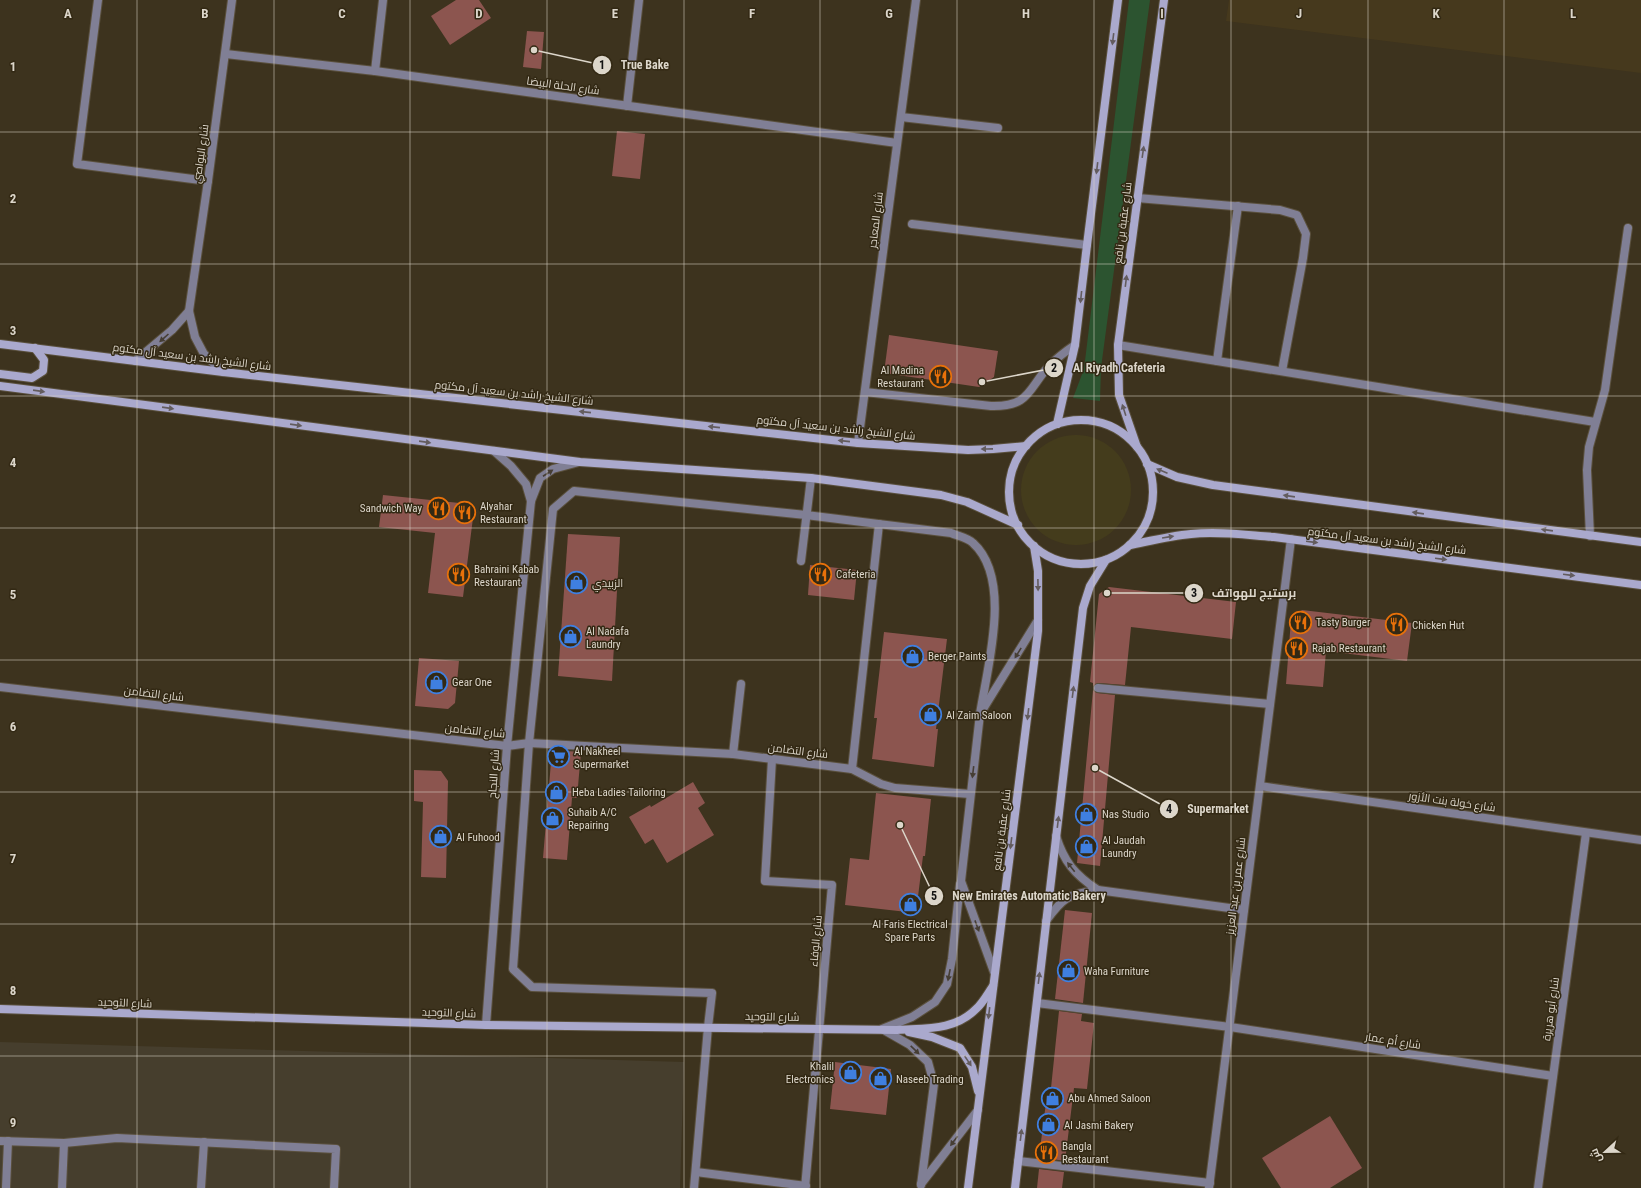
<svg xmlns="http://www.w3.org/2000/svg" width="1641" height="1188" font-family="'Roboto Condensed',Cairo,sans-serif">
<rect width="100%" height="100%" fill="#3d331e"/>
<path fill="#463e2d" d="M0,1042L684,1062L680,1188H0Z"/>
<path fill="#46391d" d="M1229,0H1641V73L1226,21Z"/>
<path fill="#2c5430" d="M1129,0H1150L1101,368L1100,401L1073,398L1084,369Z"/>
<circle fill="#443c1c" cx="1076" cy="490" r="55"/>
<g fill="#8c554f">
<path d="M456,0H479L491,18L450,45L431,16Z"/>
<path d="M527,31L544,32L541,69L523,67Z"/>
<path d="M617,131L645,134L640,179L612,176Z"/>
<path d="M889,335L998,351L994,377L979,387L884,373Z"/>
<path d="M383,495L469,504L474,510L463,597L428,593L435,533L379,527Z"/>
<path d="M568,534L620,537L612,681L558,676Z"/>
<path d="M810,565L857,570L854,600L808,595Z"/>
<path d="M1109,587L1236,602L1232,639L1131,627L1125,685L1099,683L1093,686V683L1090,682L1099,594Z"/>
<path d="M1302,610L1412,623L1407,661L1326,651L1323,687L1286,684L1291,620Z"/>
<path d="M884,632L947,639L936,729H938L934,767L872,759L877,718H874Z"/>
<path d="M419,658L459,661L455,703L448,709L415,706Z"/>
<path d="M1093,690L1097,693L1115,695L1100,866L1077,863Z"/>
<path d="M552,750L581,752L577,798H572L567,860L543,858Z"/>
<path d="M414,770L441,771L448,781L446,878L421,877L423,802L414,801Z"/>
<path d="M693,782L705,803L698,808L714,835L667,863L653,839L645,844L629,817L650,805L651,807Z"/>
<path d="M876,793L931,799L925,856H923L916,913L845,905L850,858L869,860Z"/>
<path d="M1065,910L1092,913L1083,1003L1055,999Z"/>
<path d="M1059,1011L1082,1014L1081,1021L1094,1023L1087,1089L1074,1088L1065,1161L1039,1157L1048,1087L1051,1088Z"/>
<path d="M835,1062L891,1069L886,1115L830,1109Z"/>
<path d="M1330,1116L1362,1168L1330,1188H1281L1262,1158Z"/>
<path d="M1039,1169L1064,1172L1062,1188H1037Z"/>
</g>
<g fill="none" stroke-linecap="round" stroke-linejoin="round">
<defs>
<g id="lane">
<path d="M901,117L998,128"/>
<path d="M1137,198L1280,210L1297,215L1306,234L1303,258L1282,371"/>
<path d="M1118,345L1595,422"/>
<path d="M1217,361L1238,206"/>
<path d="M1590,536L1587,470L1589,447L1605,390L1628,228"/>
<path d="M994,972L961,881L980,714L1038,620"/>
<path d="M708,1027L712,993L532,987L513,969L529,743L553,509L574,491L806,515L951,533C958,536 968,538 973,543C1013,579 987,668 980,714"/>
<path d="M921,1184L978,1110"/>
<path d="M921,1185L934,1084L928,1062L910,1045L882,1029L912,1017L935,1002L947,984L952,959L960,884"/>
</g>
<g id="street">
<path d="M98,0L77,164L208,181"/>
<path d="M226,54L375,71L897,143"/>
<path d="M375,71L383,0"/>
<path d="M627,106L639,0"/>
<path d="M912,224L1087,245"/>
<path d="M135,361L172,330L189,311"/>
<path d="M223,372L204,354L195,337L189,311L208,181L232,0"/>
<path d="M865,392L991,406C1030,407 1028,389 1049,366C1057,358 1066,351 1075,345"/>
<path d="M858,443L916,0"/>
<path d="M494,451L511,466L526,484L531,501"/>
<path d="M801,561L811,478"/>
<path d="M0,687L507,746L529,743L733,754L852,769L881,784L895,788L970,794"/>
<path d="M1098,688L1270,704"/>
<path d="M733,754L741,684"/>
<path d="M772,759L765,881L832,885L805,1188"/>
<path d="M852,769L879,524"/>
<path d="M1260,786L1641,840"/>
<path d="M1056,836C1064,862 1075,875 1098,890"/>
<path d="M1046,921C1063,897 1069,894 1098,890L1244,910"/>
<path d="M1037,1003L1230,1027L1553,1076"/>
<path d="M486,1025L507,746L531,501L540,478L553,469L579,462"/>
<path d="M0,1141L64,1143L117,1138L336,1149L334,1188"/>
<path d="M1018,1161L1210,1183"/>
<path d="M696,1172L806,1186"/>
<path d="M6,1188L8,1141"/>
<path d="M62,1188L64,1143"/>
<path d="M201,1188L204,1142"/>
<path d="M694,1188L708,1027"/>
<path d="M1209,1188L1291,539"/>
<path d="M1538,1188L1586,833"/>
</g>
<g id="secondary">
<path d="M0,344L223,372L858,443L968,450L993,449L1026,446"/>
<path d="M0,374L32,378L43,371L44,360L35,348"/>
<path d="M0,386L580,462L811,478L941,495L967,502L1018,525"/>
<circle cx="1081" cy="492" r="72"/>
<path d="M1057,424L1075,345L1087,245L1118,0"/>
<path d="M1137,447L1119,395L1118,345L1164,0"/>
<path d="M1147,464L1177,477L1213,485L1641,542"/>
<path d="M1130,545C1150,541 1170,536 1191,534C1218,531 1246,535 1274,537L1641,585"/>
<path d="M0,1009L486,1025L897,1030C926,1028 954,1031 976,1009C983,1003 988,993 993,986"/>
<path d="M909,1032L932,1037L960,1048L972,1067L978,1091"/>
<path d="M968,1188L1038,631V571L1034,546"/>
<path d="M1015,1188L1083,608L1090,586L1106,560"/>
</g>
</defs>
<use href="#lane" stroke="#5a503d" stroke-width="10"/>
<use href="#street" stroke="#5a503d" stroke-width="10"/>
<use href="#secondary" stroke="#5a503d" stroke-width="10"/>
<use href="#lane" stroke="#807f95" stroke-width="8"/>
<use href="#street" stroke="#807f95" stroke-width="8"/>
<use href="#secondary" stroke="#aaa9cd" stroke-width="8"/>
</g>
<defs><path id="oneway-solid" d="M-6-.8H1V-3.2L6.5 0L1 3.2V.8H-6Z"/></defs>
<g fill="#635c5e">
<use href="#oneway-solid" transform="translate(1113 39) rotate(97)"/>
<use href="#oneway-solid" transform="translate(1143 152) rotate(-82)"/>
<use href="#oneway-solid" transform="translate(1097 168) rotate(97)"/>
<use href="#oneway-solid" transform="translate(1126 281) rotate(-83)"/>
<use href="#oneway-solid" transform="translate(1081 297) rotate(96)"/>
<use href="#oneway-solid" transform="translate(39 391) rotate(8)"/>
<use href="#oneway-solid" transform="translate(168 408) rotate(8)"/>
<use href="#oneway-solid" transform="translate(1124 410) rotate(-108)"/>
<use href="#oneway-solid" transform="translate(585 412) rotate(-174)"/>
<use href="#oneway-solid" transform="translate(296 425) rotate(8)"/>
<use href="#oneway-solid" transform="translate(714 427) rotate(-174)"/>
<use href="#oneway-solid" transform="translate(844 441) rotate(-174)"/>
<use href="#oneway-solid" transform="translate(425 442) rotate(8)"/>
<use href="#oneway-solid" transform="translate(987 449) rotate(179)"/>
<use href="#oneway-solid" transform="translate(1162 471) rotate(-157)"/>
<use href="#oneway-solid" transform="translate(1289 496) rotate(-172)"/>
<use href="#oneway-solid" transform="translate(1418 513) rotate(-172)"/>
<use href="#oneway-solid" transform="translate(1547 530) rotate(-172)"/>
<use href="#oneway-solid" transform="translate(1168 537) rotate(-9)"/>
<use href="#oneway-solid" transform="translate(1312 542) rotate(7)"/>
<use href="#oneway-solid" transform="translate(1441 559) rotate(7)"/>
<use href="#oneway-solid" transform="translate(1569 575) rotate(7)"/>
<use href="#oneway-solid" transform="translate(1038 585) rotate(89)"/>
<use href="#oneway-solid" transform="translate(1073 692) rotate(-83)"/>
<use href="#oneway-solid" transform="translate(1028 714) rotate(97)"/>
<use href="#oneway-solid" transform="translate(1058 822) rotate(-83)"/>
<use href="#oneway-solid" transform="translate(1011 843) rotate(97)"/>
<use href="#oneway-solid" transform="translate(1039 978) rotate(-83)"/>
<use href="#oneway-solid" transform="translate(989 1013) rotate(97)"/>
<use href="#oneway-solid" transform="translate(968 1061) rotate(56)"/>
<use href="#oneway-solid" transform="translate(1021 1135) rotate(-83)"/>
</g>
<g fill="#463e34">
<use href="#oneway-solid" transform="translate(164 338) rotate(138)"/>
<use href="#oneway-solid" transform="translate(548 473) rotate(-33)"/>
<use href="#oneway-solid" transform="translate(1018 653) rotate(122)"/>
<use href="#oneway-solid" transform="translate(973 772) rotate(97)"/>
<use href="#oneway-solid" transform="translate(1071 867) rotate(-128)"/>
<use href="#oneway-solid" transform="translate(977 926) rotate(70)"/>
<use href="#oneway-solid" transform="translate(949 975) rotate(101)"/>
<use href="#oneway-solid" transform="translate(915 1050) rotate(44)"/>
<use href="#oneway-solid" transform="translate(954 1141) rotate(127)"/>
</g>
<path fill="none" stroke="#dcd6ca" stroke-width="1" stroke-opacity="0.55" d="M137,0V1188M274,0V1188M410,0V1188M547,0V1188M684,0V1188M820,0V1188M957,0V1188M1094,0V1188M1231,0V1188M1368,0V1188M1504,0V1188M0,132H1641M0,264H1641M0,396H1641M0,528H1641M0,660H1641M0,792H1641M0,924H1641M0,1056H1641"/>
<defs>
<symbol id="restaurant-ring" viewBox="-11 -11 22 22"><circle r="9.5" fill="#332914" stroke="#e8710a" stroke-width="1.5"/><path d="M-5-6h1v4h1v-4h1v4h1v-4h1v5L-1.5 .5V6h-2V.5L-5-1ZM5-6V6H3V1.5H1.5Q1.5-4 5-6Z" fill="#e8710a"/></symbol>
<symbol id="shop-ring" viewBox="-11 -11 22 22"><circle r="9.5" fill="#332914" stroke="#3f7fe0" stroke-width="1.5"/><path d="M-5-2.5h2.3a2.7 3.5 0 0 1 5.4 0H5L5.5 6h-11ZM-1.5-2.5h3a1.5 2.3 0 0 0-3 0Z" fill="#3f7fe0"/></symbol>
<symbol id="supermarket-ring" viewBox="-11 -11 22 22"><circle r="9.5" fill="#332914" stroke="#3f7fe0" stroke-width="1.5"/><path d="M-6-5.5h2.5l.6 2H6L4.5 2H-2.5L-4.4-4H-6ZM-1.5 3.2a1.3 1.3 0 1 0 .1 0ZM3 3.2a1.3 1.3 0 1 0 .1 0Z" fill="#3f7fe0"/></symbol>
</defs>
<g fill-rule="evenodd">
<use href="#restaurant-ring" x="928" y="364" width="25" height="25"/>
<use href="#restaurant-ring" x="426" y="496" width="25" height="25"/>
<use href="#restaurant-ring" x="452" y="500" width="25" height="25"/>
<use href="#restaurant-ring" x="808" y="562" width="25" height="25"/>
<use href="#restaurant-ring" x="446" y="562" width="25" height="25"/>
<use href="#shop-ring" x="564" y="570" width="25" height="25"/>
<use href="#restaurant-ring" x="1288" y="610" width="25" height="25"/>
<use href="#restaurant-ring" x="1384" y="612" width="25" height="25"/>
<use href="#shop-ring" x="558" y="624" width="25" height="25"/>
<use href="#restaurant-ring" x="1284" y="636" width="25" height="25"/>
<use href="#shop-ring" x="900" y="644" width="25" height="25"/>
<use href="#shop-ring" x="424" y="670" width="25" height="25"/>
<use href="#shop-ring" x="918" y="702" width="25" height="25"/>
<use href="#supermarket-ring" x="546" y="744" width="25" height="25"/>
<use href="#shop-ring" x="544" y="780" width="25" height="25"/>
<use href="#shop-ring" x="1074" y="802" width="25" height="25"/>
<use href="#shop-ring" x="540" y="806" width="25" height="25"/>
<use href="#shop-ring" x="428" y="824" width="25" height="25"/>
<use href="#shop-ring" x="1074" y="834" width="25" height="25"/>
<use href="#shop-ring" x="898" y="892" width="25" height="25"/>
<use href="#shop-ring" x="1056" y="958" width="25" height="25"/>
<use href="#shop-ring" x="838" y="1060" width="25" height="25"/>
<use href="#shop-ring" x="868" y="1066" width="25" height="25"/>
<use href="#shop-ring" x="1040" y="1086" width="25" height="25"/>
<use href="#shop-ring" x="1036" y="1112" width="25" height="25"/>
<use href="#restaurant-ring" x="1034" y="1140" width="25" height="25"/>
</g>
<g text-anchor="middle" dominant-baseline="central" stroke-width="3" stroke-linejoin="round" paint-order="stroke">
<g font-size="11" fill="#dcd6ca" stroke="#332914">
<text transform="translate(563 86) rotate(8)">شارع الحلة البيضا</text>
<text transform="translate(201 154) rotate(-82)">شارع البواصي</text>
<text transform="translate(876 220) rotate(-83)">شارع المعاجر</text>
<text transform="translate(1123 223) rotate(-83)">شارع عقبة بن نافع</text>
<text transform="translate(192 357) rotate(7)">شارع الشيخ راشد بن سعيد آل مكتوم</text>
<text transform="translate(514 393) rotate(6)">شارع الشيخ راشد بن سعيد آل مكتوم</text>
<text transform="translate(836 428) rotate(6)">شارع الشيخ راشد بن سعيد آل مكتوم</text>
<text transform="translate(1387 541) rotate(7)">شارع الشيخ راشد بن سعيد آل مكتوم</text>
<text transform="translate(154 694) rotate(7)">شارع التضامن</text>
<text transform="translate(475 731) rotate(6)">شارع التضامن</text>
<text transform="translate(798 751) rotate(7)">شارع التضامن</text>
<text transform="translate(494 774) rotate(-86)">شارع النجاح</text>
<text transform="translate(1452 802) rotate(8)">شارع خولة بنت الأزور</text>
<text transform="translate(1002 830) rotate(-83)">شارع عقبة بن نافع</text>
<text transform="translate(1236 886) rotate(-83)">شارع عمر بن عبد العزيز</text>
<text transform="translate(816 941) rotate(-85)">شارع الوفاء</text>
<text transform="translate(125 1003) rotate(2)">شارع التوحيد</text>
<text transform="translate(1551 1009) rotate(-82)">شارع أبو هريرة</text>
<text transform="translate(449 1013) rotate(2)">شارع التوحيد</text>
<text transform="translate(772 1017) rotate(1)">شارع التوحيد</text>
<text transform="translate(1393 1041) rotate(9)">شارع أم عمار</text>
</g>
<g font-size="11" fill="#dcd6ca" stroke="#332914" text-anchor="start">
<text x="924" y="370" text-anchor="end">Al Madina<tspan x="924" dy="13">Restaurant</tspan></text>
<text x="480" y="506">Alyahar<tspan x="480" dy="13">Restaurant</tspan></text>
<text x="422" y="508" text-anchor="end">Sandwich Way</text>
<text x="474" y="569">Bahraini Kabab<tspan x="474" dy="13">Restaurant</tspan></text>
<text x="836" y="574">Cafeteria</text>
<text x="592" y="583">الزبيدي</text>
<text x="1316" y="622">Tasty Burger</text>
<text x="1412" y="625">Chicken Hut</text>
<text x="586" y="631">Al Nadafa<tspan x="586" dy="13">Laundry</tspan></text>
<text x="1312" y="648">Rajab Restaurant</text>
<text x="928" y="656">Berger Paints</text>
<text x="452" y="682">Gear One</text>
<text x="946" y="715">Al Zaim Saloon</text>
<text x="574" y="751">Al Nakheel<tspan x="574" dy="13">Supermarket</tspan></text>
<text x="572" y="792">Heba Ladies Tailoring</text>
<text x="568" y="812">Suhaib A/C<tspan x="568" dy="13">Repairing</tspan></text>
<text x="1102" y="814">Nas Studio</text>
<text x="456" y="837">Al Fuhood</text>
<text x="1102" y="840">Al Jaudah<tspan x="1102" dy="13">Laundry</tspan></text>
<text x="910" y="924" text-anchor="middle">Al Faris Electrical<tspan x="910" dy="13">Spare Parts</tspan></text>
<text x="1084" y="971">Waha Furniture</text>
<text x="834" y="1066" text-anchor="end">Khalil<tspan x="834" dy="13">Electronics</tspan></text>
<text x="896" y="1079">Naseeb Trading</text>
<text x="1068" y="1098">Abu Ahmed Saloon</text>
<text x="1064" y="1125">Al Jasmi Bakery</text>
<text x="1062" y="1146">Bangla<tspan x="1062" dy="13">Restaurant</tspan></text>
</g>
</g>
<g font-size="13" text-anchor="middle" font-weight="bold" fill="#dcd6ca" stroke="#332914" stroke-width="3" stroke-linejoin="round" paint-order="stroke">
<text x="68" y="18">A</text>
<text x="205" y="18">B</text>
<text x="342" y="18">C</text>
<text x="479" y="18">D</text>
<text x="615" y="18">E</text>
<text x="752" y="18">F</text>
<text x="889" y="18">G</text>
<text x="1026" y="18">H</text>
<text x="1162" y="18">I</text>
<text x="1299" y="18">J</text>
<text x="1436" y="18">K</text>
<text x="1573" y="18">L</text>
<text x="13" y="71">1</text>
<text x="13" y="203">2</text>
<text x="13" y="335">3</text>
<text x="13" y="467">4</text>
<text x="13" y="599">5</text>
<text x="13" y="731">6</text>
<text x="13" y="863">7</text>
<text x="13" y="995">8</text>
<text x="13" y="1127">9</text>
</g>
<path fill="none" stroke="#dcd6ca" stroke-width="1.5" d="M534 50L602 65M982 382L1054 368M1107 593L1194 593M1095 768L1169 809M900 825L934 896"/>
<g fill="#dcd6ca" stroke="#332914" stroke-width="1.5">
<circle cx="534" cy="50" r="4"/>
<circle cx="982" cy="382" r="4"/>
<circle cx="1107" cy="593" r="4"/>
<circle cx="1095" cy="768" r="4"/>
<circle cx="900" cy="825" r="4"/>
<circle cx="602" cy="65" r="10"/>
<circle cx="1054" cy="368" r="10"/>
<circle cx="1194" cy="593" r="10"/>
<circle cx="1169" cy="809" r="10"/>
<circle cx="934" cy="896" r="10"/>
</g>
<g font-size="12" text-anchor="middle" font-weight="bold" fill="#111">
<text x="602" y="69">1</text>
<text x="1054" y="372">2</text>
<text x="1194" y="597">3</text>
<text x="1169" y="813">4</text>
<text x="934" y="900">5</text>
</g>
<g font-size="12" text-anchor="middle" font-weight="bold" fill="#dcd6ca" stroke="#332914" stroke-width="3" stroke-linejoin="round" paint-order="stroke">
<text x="645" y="69">True Bake</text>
<text x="1119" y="372">Al Riyadh Cafeteria</text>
<text x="1254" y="597">برستيج للهواتف</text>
<text x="1218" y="813">Supermarket</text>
<text x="1029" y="900">New Emirates Automatic Bakery</text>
</g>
<g transform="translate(1605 1152) rotate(248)" stroke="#332914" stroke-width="3" paint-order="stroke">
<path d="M0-3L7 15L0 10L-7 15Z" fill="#dcd6ca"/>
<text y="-6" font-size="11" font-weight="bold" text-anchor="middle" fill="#dcd6ca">ش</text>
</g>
</svg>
